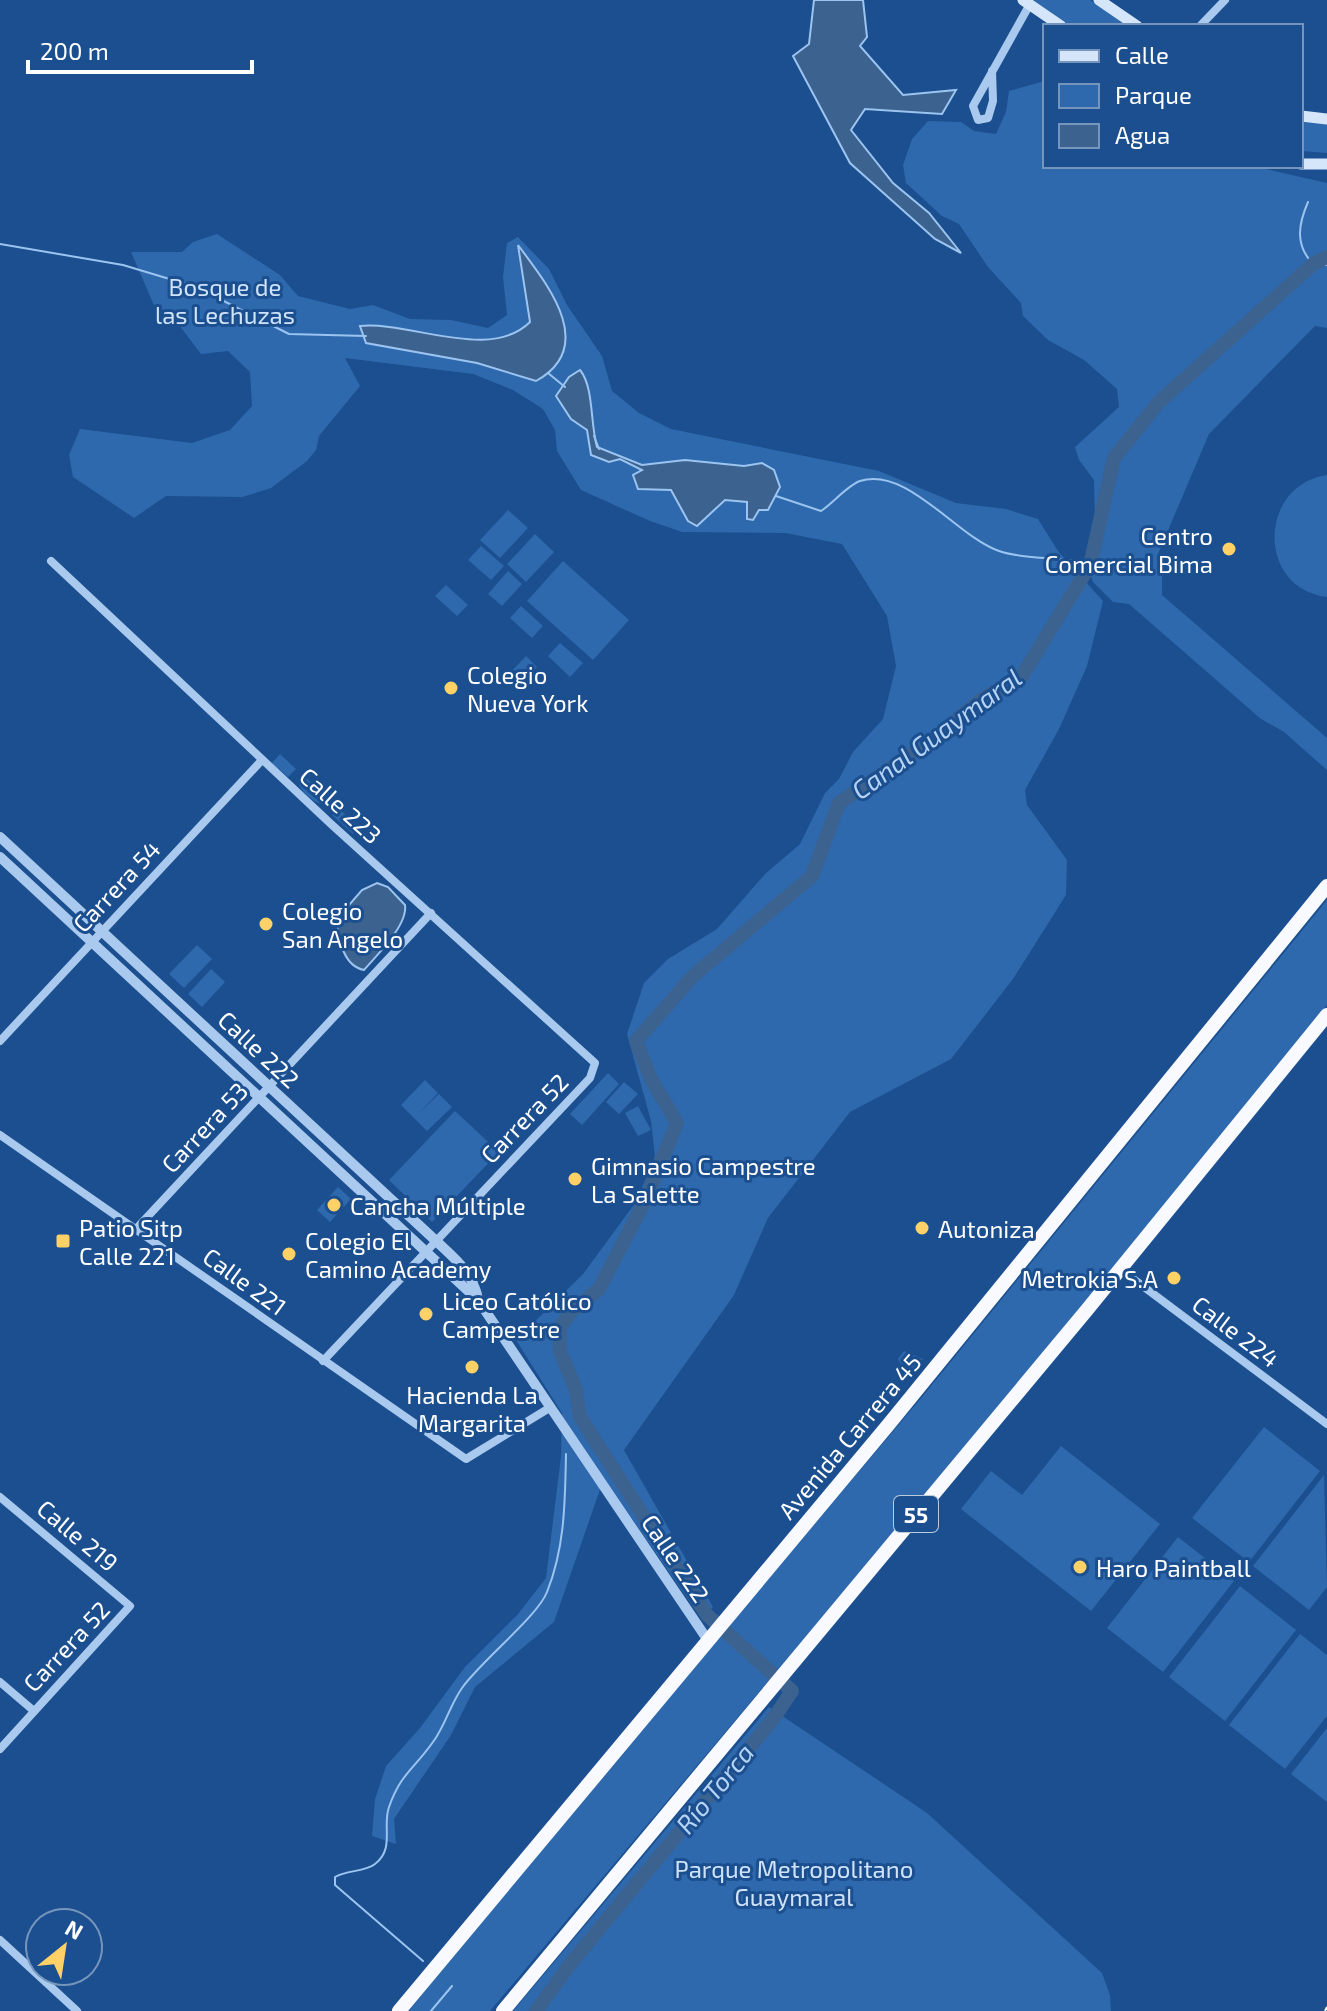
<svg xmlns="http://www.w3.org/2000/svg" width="1327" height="2011" font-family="'Exo 2',sans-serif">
<rect width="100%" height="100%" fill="#1b4f8f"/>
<g fill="#2e69ad">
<path d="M1032,0H1090L1128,26H1069Z"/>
<path d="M1045,81V166H1253L1327,183V328L1315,326L1209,434L1158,554L1162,560V595L1327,738V770L1284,732L1261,719L1129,604L1113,602L1093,582L1086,563L1095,523L1094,480L1079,460L1075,447L1119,407L1117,389L1084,360L1048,340L1023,316L1021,303L988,267L959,224L942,216L906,183L903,165L912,139L928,121L961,122L974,131L996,134L1006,112L1009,91Z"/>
<path d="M1301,122L1327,123V153L1301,151Z"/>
<path d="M217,234L280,275L298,296L350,309L373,305L410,319L451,320L488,328L507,315L503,277L507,243L518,237L549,269L567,305L602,356L612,391L639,413L671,429L879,471L956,503L1006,509L1038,519L1058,551L1103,601L1087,666L1059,729L1025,790L1027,805L1067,860L1066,895L1013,979L951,1059L850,1112L768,1218L734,1295L624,1450L713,1607L701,1618L604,1478L554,1622L475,1687L451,1735L394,1819L396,1844L372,1836L375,1799L386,1766L420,1728L465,1667L518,1614L546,1578L561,1456L562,1413L516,1340L583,1274L636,1202L655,1156L651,1121L627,1034L644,983L668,959L717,929L765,874L800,844L825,793L839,779L853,752L883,719L896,666L887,616L842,544L785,533L682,532L650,521L581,490L557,451L555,430L543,409L513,390L473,374L345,358L360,386L319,436L316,450L307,461L271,488L242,497L166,496L134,518L73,477L69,455L80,429L192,443L230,430L252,406L250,372L228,351L201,354L179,325L156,310L131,252H182L193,242Z"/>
<path d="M1327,475V597C1256,589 1258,485 1327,475Z"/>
<path d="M508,510L528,528L500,558L480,540Z"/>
<path d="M535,534L554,552L526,582L507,564Z"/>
<path d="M481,546L504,566L491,580L468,560Z"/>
<path d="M563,561L629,620L593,660L527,601Z"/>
<path d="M508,571L522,584L502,606L488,594Z"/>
<path d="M446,585L468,605L457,616L435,596Z"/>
<path d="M521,606L543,626L532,638L510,618Z"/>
<path d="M560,643L583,663L570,677L548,656Z"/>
<path d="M526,656L537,667L517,688L506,677Z"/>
<path d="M280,754L296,769L288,777L272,763Z"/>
<path d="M303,775L329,799L324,804C314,804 299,790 298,781Z"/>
<path d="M335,805L360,828L353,834L332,815Z"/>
<path d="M1327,900V1005L970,1442L490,2011H409L494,1903L922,1397Z"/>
<path d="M197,945L212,959L184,988L169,974Z"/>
<path d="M211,969L225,982L202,1007L188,994Z"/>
<path d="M608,1073L619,1084L582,1125L570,1114Z"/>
<path d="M425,1080L438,1093L419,1113L439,1094L452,1107L427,1131L401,1105Z"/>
<path d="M624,1082L638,1094L619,1114L606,1102Z"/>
<path d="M638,1106L651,1130L638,1136L625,1113Z"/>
<path d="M455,1111L499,1152L432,1222L389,1180Z"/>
<path d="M338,1187L351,1199L330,1222L317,1210Z"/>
<path d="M904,1351L923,1359L907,1376L898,1359Z"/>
<path d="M1264,1427L1320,1471L1249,1562L1192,1518Z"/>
<path d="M1061,1446L1160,1524L1091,1611L961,1509L991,1471L1022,1495Z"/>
<path d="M1324,1475L1327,1587L1309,1610L1253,1566Z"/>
<path d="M1178,1537L1234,1581L1163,1672L1107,1628Z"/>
<path d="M1240,1586L1296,1630L1225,1721L1169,1677Z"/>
<path d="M1300,1634L1327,1655V1716L1285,1769L1229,1725Z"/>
<path d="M769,1707L927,1813L1102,1973L1110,1995L1111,2011H513Z"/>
<path d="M1327,1728V1802L1291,1774Z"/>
</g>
<g fill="#3c6290" stroke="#9cc4f0" stroke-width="2">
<path d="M814,0H863L867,37L860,46L903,95L956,90L942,114L865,109L851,130L893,183L929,213L961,253L935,239L850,163L793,56L809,44Z"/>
<path d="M518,245C546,283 599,346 536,381L477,363L366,343L360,326C410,321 490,362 530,322Z"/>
<path d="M580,370C594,387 590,423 597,447L642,465L685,460L744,466L762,463L774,470L780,487L768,510H759L753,520L747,519V502L725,500L697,526L688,521L671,490L638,489L633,475L642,470L620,459L609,462L591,455L587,430L571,419L556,396L569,377Z"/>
<path d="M377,883L388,887L405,905C408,925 377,955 364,970C343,966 339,939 336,920L362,890Z"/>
</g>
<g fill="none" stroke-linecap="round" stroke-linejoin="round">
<g stroke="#9cc4f0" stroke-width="2">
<path d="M1308,202C1298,225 1295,245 1313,264L1327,265"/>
<path d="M0,244L123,265L196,287L289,334L366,336"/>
<path d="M548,373L565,387"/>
<path d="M594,436L599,449"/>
<path d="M776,496L821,511C833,503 848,485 860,481C907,466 956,536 999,551C1028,561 1061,555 1090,565"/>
<path d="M423,1961L335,1885V1877C347,1870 365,1872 375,1864C395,1849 382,1826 389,1807C401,1773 414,1769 433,1742C445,1726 450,1705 462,1688C480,1662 538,1616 547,1592C565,1547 565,1502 566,1454"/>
<path d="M431,2011L452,1986"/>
</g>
<path stroke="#3c6290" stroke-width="14" d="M536,2011L571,1963L773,1719L792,1691L707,1615L580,1417L576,1390L560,1351V1327L571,1312L599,1289L645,1201L677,1123L651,1079L636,1041L693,976L812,876L839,803L935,738L982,699L1022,676L1090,565L1114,458L1159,402L1313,264L1327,257"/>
<g stroke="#a9c9ee" stroke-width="8">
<path d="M1200,26L1225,0"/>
<path d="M992,71L993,101L988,118L978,120L973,106L1030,4"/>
<path d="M51,561L331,824L595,1063L590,1078L323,1361"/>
<path d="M0,1041L262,760"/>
<path d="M0,1135L466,1459L551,1407"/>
<path d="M136,1229L431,913"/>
<path d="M1120,1269L1327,1424"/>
<path d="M0,1497L130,1606L0,1749"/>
<path d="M0,1682L34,1711"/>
<path d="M0,1940L77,2011"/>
</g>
<g stroke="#a9c9ee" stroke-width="10">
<path d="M0,837L435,1240C454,1258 474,1273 478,1300"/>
<path d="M0,857L478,1300L707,1639"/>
</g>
<g stroke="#d6e6fa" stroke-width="11">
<path d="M1023,0L1061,26"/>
<path d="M1099,0L1137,26"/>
<path d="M1301,116L1327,119"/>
<path d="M1301,164H1327"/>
</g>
<g stroke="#f8faff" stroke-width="14">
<path d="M399,2011L889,1424L1327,886"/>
<path d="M503,2011L1086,1311L1327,1015"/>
</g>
<path stroke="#fff" stroke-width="2" stroke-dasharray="14 6" stroke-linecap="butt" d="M1325,2011L1327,2007"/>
</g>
<g fill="#ffd166" stroke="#1b4f8f" stroke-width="3">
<circle cx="1229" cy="549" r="8"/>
<circle cx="451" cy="688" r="8"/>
<circle cx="266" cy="924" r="8"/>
<circle cx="575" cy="1179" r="8"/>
<circle cx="334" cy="1205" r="8"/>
<circle cx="922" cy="1228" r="8"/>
<rect x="55" y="1233" width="16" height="16" rx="4"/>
<circle cx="289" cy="1254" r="8"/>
<circle cx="1174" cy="1278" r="8"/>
<circle cx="426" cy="1314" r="8"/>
<circle cx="472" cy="1367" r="8"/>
<circle cx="1080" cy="1567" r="8"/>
</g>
<g text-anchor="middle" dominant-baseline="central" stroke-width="6" stroke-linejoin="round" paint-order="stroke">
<rect fill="#1b4f8f" stroke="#bbcadd" stroke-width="2" x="894" y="1496" width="44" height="36" rx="6"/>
<g font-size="22" font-weight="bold" fill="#fff">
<text x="916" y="1514">55</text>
</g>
<g font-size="24" fill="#cfe3fa" stroke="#1b4f8f">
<text x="225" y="286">Bosque de<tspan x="225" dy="28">las Lechuzas</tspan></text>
<text x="794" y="1868">Parque Metropolitano<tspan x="794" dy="28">Guaymaral</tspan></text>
</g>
<g font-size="24" fill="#fff" stroke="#1b4f8f" text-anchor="start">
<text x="1213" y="535" text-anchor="end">Centro<tspan x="1213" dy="28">Comercial Bima</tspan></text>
<text x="467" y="674">Colegio<tspan x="467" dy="28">Nueva York</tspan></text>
<text x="282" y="910">Colegio<tspan x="282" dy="28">San Angelo</tspan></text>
<text x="591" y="1165">Gimnasio Campestre<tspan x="591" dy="28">La Salette</tspan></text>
<text x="350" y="1205">Cancha Múltiple</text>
<text x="79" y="1227">Patio Sitp<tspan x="79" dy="28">Calle 221</tspan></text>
<text x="938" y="1228">Autoniza</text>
<text x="305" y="1240">Colegio El<tspan x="305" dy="28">Camino Academy</tspan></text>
<text x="1158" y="1278" text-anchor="end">Metrokia S.A</text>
<text x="442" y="1300">Liceo Católico<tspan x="442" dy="28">Campestre</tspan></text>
<text x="472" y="1394" text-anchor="middle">Hacienda La<tspan x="472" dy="28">Margarita</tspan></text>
<text x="1096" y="1567">Haro Paintball</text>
</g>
<g font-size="24" fill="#fff" stroke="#1b4f8f">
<text transform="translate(341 805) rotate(42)">Calle 223</text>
<text transform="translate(116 886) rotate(-47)">Carrera 54</text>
<text transform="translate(259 1049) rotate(43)">Calle 222</text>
<text transform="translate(524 1118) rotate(-46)">Carrera 52</text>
<text transform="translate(204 1127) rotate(-47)">Carrera 53</text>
<text transform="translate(245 1281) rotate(36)">Calle 221</text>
<text transform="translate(1236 1331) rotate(37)">Calle 224</text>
<text transform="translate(849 1436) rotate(-50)">Avenida Carrera 45</text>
<text transform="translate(78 1535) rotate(40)">Calle 219</text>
<text transform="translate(676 1558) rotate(56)">Calle 222</text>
<text transform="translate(66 1646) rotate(-47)">Carrera 52</text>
</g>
<g font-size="26" font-style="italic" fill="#b5d3f5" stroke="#1b4f8f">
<text transform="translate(936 733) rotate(-36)">Canal Guaymaral</text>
<text transform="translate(714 1788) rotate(-51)">Río Torca</text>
</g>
</g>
<rect x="1043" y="24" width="260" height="144" fill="#1b4f8f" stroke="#7695bc" stroke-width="2"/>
<rect x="1059" y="50" width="40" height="12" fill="#d6e6fa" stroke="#7695bc" stroke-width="2"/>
<text x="1115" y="64" font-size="24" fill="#ffffff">Calle</text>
<rect x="1059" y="84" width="40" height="24" fill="#2e69ad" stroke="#7695bc" stroke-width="2"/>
<text x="1115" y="104" font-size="24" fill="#ffffff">Parque</text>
<rect x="1059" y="124" width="40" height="24" fill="#3c6290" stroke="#7695bc" stroke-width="2"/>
<text x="1115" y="144" font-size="24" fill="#ffffff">Agua</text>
<g transform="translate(64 1947) rotate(30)"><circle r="38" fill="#1b4f8f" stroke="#7695bc" stroke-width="2"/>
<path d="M0-6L14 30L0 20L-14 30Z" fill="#ffd166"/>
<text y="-12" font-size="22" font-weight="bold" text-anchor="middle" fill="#ffffff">N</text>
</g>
<path d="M28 60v12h224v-12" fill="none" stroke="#ffffff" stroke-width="4"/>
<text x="40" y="60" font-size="24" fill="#ffffff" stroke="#1b4f8f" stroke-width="6" paint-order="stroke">200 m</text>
</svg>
